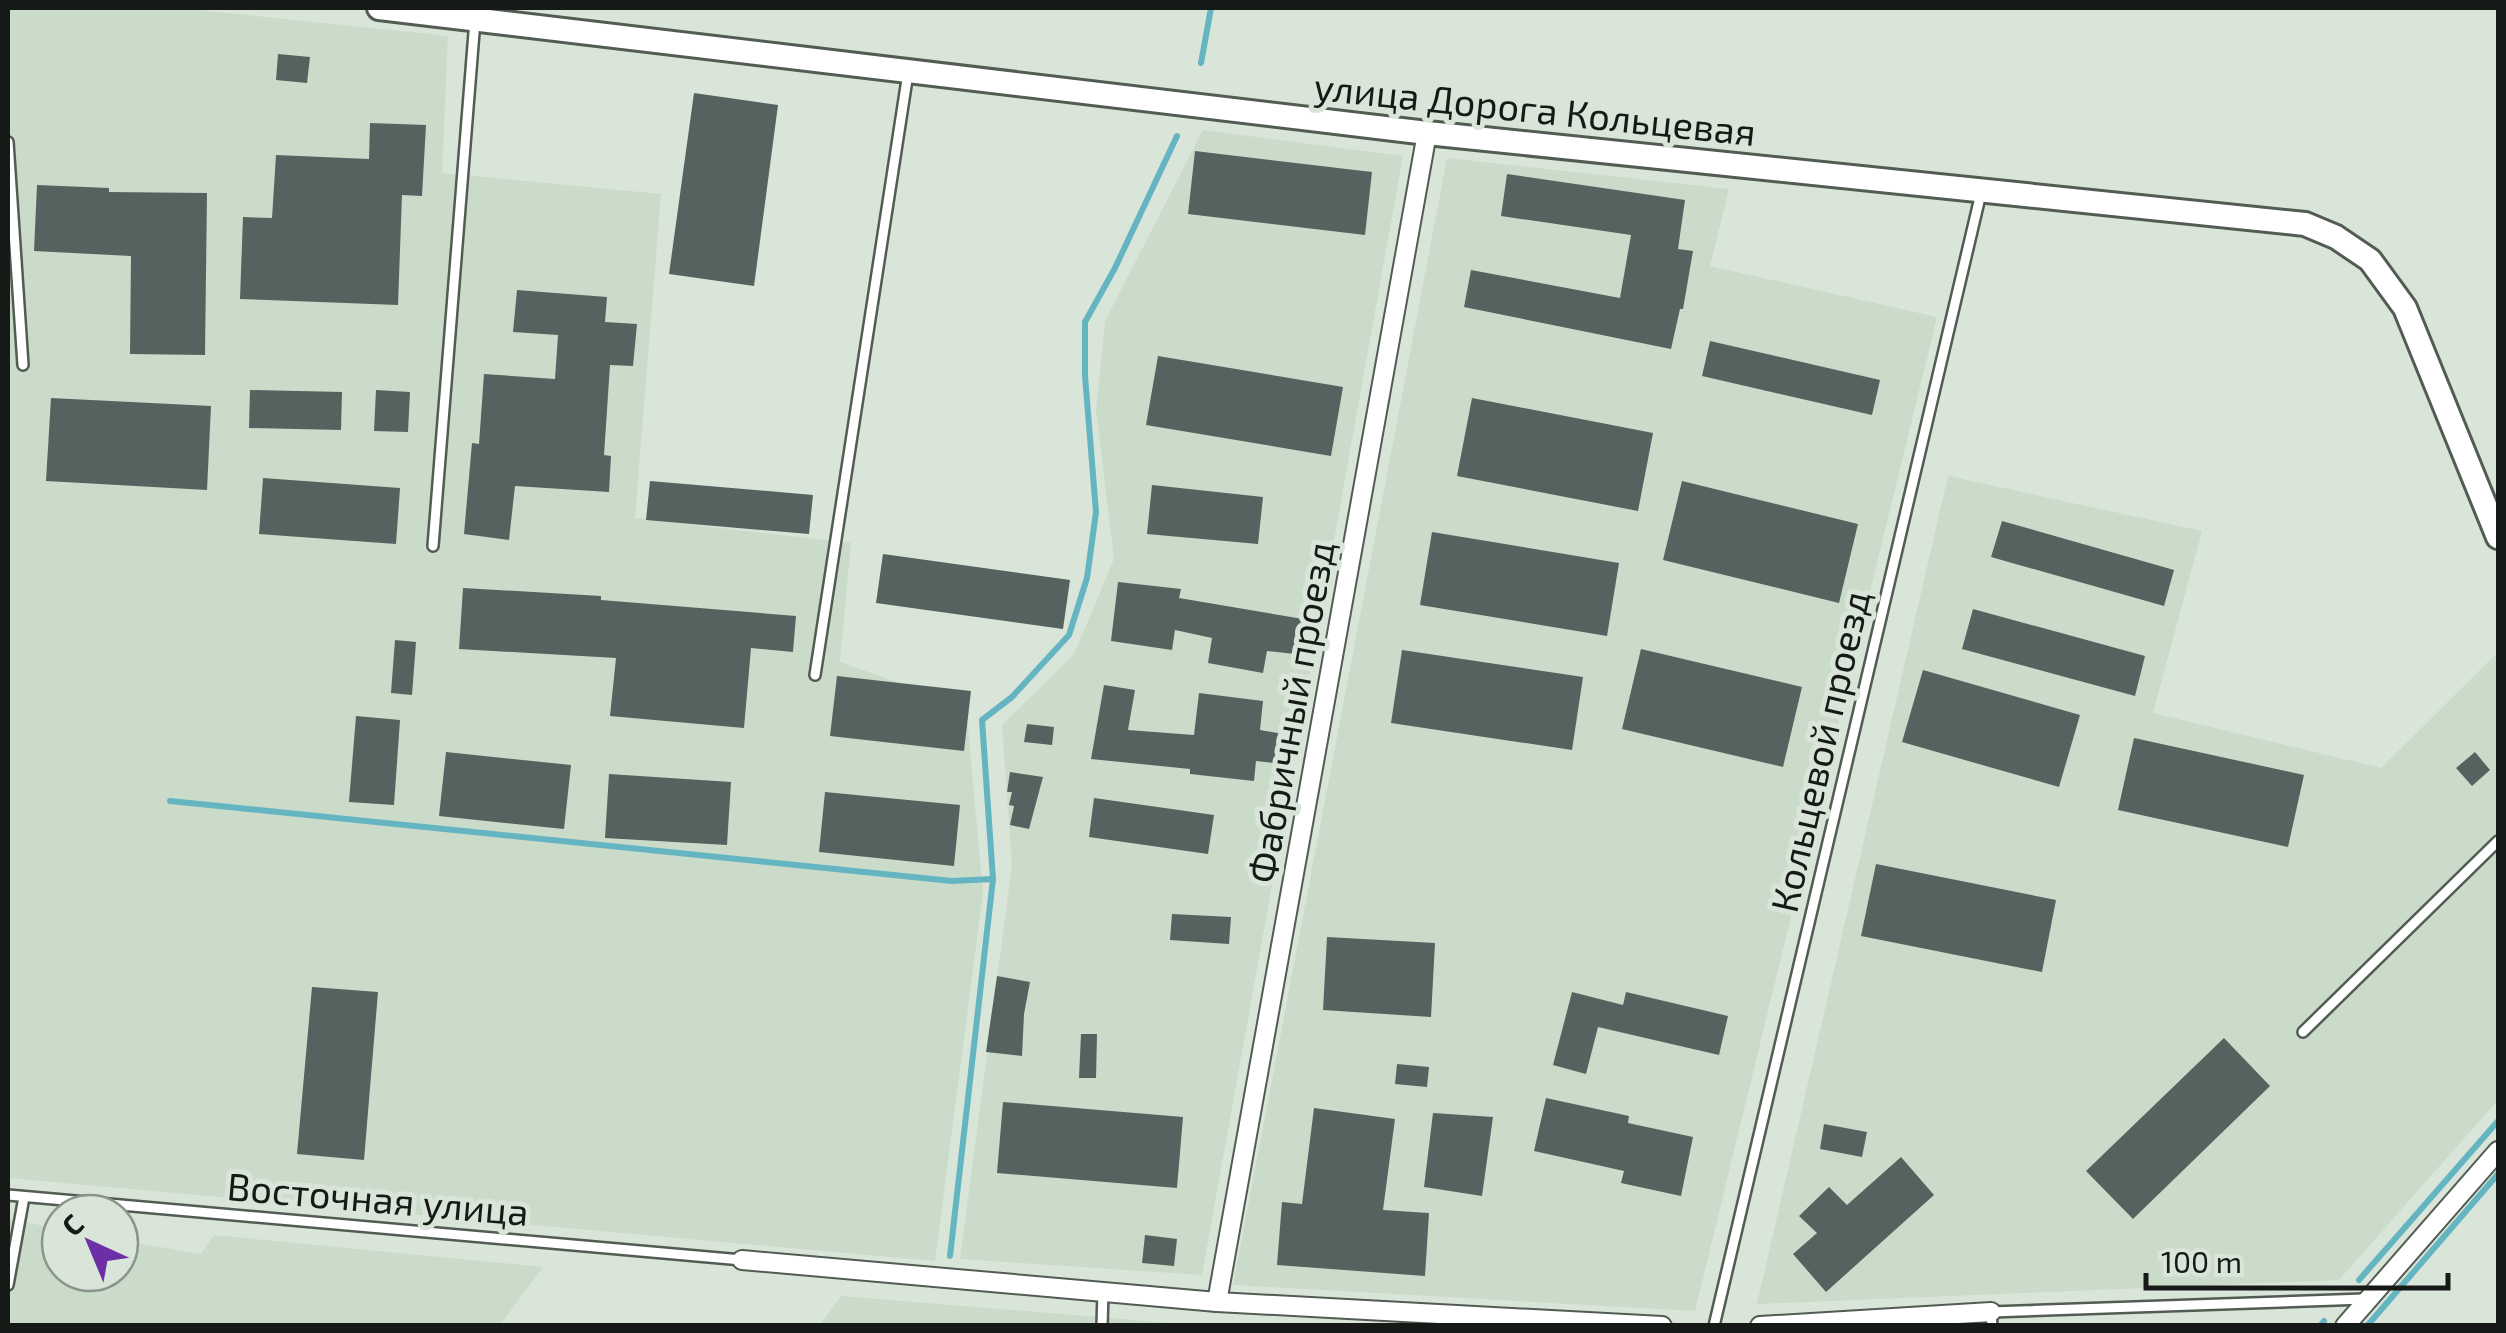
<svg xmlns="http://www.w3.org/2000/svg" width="2506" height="1333" font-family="'Exo 2',sans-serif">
<rect width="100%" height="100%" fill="#dae5da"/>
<g fill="#cadbca">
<path d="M8,8H179L448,36L442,173L661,194L635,518L851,543L840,662L966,706L983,893L935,1261L8,1178Z"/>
<path d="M1203,130L1403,156L1202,1275L960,1259L1012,865L1002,725L1074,654L1114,559L1096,410L1105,321Z"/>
<path d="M1447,158L1729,189L1710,266L1937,317L1695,1311L1233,1285Z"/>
<path d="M1948,476L2202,531L2153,713L2381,768L2498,652V1100L2339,1280L1757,1304Z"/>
<path d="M8,1219L60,1229V1273H120V1240L201,1254L214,1235L543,1267L500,1325H8Z"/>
<path d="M841,1296L1195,1325L819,1326Z"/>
</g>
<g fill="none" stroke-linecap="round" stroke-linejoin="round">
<g stroke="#64b4c1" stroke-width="6">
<path d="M1201,63L1211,8"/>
<path d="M170,801L952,881L993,879L950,1256"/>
<path d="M993,879L982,720L1012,697L1069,635L1087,578L1096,512L1085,376V322L1115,268L1177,136"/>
<path d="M2359,1280L2498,1121"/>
<path d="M2320,1326L2324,1321"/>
<path d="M2367,1326L2498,1174"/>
</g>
</g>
<g fill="#54635f">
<path d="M278,54L310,57L307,83L276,80Z"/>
<path d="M694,93L778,105L754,286L669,274Z"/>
<path d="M370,123L426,125L422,196L402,195L398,305L240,299L243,217L272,218L276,155L369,159Z"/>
<path d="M1195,151L1372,172L1365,235L1188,214Z"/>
<path d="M1507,174L1685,200L1678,249L1693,251L1683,309H1680L1671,349L1464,307L1471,270L1620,298L1631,235L1501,216Z"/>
<path d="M37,185L109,188V192L207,193L205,355L130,354L131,256L34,251Z"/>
<path d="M517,290L607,297L605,322L637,324L633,366L610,365L604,455L611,456L609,492L515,486L509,540L464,534L472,443L479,444L484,374L555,379L558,335L513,332Z"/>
<path d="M1710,341L1880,380L1872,415L1702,376Z"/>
<path d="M1158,356L1343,387L1331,456L1146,425Z"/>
<path d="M250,390L342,392L341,430L249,428Z"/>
<path d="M376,390L410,392L408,432L374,431Z"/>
<path d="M51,398L211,406L207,490L46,481Z"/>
<path d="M1472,398L1653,433L1638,511L1457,476Z"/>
<path d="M263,478L400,488L396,544L259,534Z"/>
<path d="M650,481L813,495L809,534L646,520Z"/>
<path d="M1682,481L1858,524L1839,603L1663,560Z"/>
<path d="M1152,485L1263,497L1258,544L1147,534Z"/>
<path d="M2002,521L2174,570L2164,606L1991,557Z"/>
<path d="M1432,532L1619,563L1607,636L1420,605Z"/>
<path d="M883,554L1070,580L1063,629L876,603Z"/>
<path d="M1118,582L1181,589L1179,598L1309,620L1304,655L1267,651L1263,673L1208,663L1212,638L1175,630L1172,650L1111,641Z"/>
<path d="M463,588L601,596V600L796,616L793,652L751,648L744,728L610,716L616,658L459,649Z"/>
<path d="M1973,609L2145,656L2135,696L1962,649Z"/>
<path d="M395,640L416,642L412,695L391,693Z"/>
<path d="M1641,649L1802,687L1783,767L1622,729Z"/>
<path d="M1402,650L1583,677L1572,750L1391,723Z"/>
<path d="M1923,670L2080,715L2059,787L1902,742Z"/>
<path d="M837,676L971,691L964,751L830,736Z"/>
<path d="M1104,685L1135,690L1128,730L1194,735L1199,693L1263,701L1260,730L1278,733L1274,763L1256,761L1254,781L1190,774V769L1091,759Z"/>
<path d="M356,716L400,720L394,805L349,802Z"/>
<path d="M1027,724L1054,727L1052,745L1024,742Z"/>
<path d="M2134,738L2304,775L2288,847L2118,810Z"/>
<path d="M446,752L571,765L564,829L439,816Z"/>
<path d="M2475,752L2490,770L2472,786L2456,768Z"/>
<path d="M1010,772L1043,777L1029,829L1010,825L1014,806L1009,805L1012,792H1007Z"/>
<path d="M609,774L731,782L727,845L605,838Z"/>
<path d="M825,792L960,805L954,866L819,852Z"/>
<path d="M1094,798L1214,815L1208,854L1089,837Z"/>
<path d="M1876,864L2056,900L2042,972L1861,936Z"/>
<path d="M1172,914L1231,917L1229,944L1170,940Z"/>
<path d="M1327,937L1435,943L1431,1017L1323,1010Z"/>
<path d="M997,976L1030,982L1024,1014L1022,1056L986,1052Z"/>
<path d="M312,987L378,992L364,1160L297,1154Z"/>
<path d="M1572,992L1623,1005L1626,992L1728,1016L1719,1055L1598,1027L1586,1074L1553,1065Z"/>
<path d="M1081,1034H1097L1096,1078H1079Z"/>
<path d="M2224,1038L2270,1086L2133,1219L2086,1171Z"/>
<path d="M1397,1064L1429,1067L1427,1087L1395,1084Z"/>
<path d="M1546,1098L1629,1116L1628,1123L1693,1137L1681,1196L1621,1183L1624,1171L1534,1151Z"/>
<path d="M1003,1102L1183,1117L1177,1188L997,1173Z"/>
<path d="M1314,1108L1395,1119L1383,1210L1429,1213L1425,1276L1277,1265L1282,1202L1302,1204Z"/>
<path d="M1433,1113L1493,1117L1482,1196L1424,1187Z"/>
<path d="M1824,1124L1867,1132L1862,1157L1820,1149Z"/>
<path d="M1901,1157L1934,1195L1826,1292L1793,1254L1817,1233L1799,1216L1829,1187L1847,1205Z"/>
<path d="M1145,1235L1177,1239L1174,1266L1142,1263Z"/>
</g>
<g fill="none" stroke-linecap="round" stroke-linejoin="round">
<defs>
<g id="service">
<path d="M8,142L23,365"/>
<path d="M433,546L475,20"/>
<path d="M815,675L908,73"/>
<path d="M2303,1032L2498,841"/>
<path d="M8,1195L742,1260"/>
<path d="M8,1285L24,1197"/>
<path d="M1102,1326L1103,1292"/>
<path d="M1714,1326L1981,193"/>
<path d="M1992,1326L1991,1312L2364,1299"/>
</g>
<g id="minor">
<path d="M742,1260L1217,1302L1662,1326"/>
<path d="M1217,1302L1427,133"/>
<path d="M1760,1326L1991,1312"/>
<path d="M2345,1326L2498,1151"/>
</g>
<path id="tertiary" d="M379,8L1427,133L2305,224L2336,237L2370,260L2405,308L2498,537"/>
</defs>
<use href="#service" stroke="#525c52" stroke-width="14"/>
<use href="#minor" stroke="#525c52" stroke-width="22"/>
<use href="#tertiary" stroke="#525c52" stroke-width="28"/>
<use href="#service" stroke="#fff" stroke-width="9"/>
<use href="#minor" stroke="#fff" stroke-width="18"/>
<use href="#tertiary" stroke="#fff" stroke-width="22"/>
</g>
<g text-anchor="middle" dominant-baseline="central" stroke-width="10" stroke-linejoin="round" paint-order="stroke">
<g font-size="38" fill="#161a16" stroke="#dae5da">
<text transform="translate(1535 108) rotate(6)">улица Дорога Кольцевая</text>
<text transform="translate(1290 712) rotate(-80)">Фабричный проезд</text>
<text transform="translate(1819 751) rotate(-77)">Кольцевой проезд</text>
<text transform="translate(378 1198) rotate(5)">Восточная улица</text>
</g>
</g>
<rect width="2506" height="1333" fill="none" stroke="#161a16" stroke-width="20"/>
<g transform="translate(90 1243) rotate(316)"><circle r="48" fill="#dae5da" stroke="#8c948c" stroke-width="2.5"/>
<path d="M0-8L18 38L0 25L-18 38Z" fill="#6c2fa5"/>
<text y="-15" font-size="28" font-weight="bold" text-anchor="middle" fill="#161a16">С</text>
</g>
<path d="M2146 1273v15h302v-15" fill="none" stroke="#161a16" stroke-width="5"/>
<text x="2161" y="1273" font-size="30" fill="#161a16" stroke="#dae5da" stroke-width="8" paint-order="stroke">100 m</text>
</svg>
